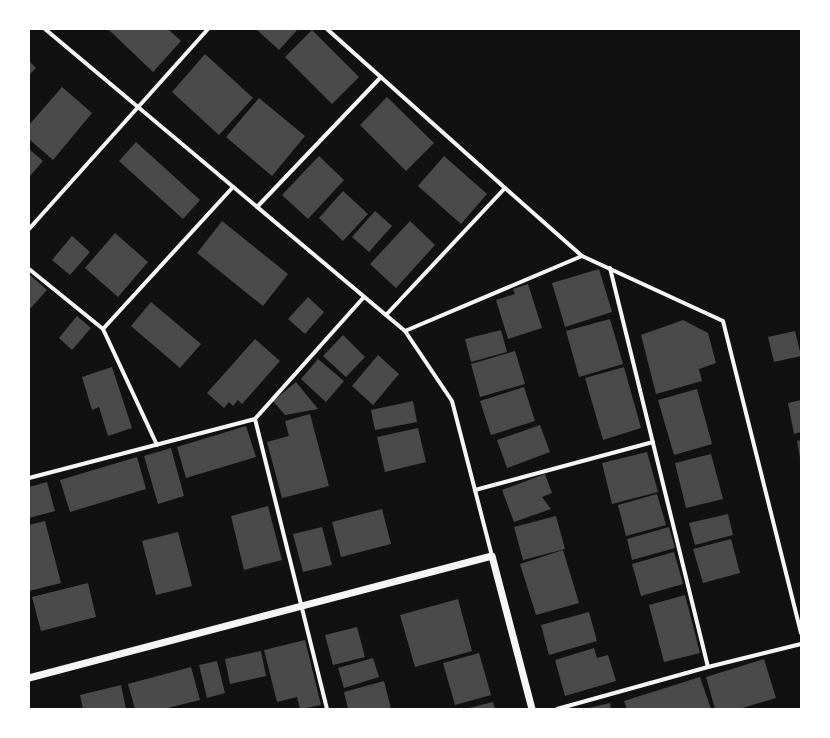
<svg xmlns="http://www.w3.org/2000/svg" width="830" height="738" font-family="Lora,serif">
<rect width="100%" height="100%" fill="#111"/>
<g fill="#4a4a4a">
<path d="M108,29H168L181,41L153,72Z"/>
<path d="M256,29H298L279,50Z"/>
<path d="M312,30L359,77L332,104L285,57Z"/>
<path d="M205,54L253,98L219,135L172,92Z"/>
<path d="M29,61L36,68L29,75Z"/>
<path d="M62,87L92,113L53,160L29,139V125Z"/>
<path d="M387,97L434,143L406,171L360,125Z"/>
<path d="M259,98L305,136L272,176L226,137Z"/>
<path d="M136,142L200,200L183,219L119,161Z"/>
<path d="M29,149L43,161L29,177Z"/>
<path d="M319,156L344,180L308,219L282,195Z"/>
<path d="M444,156L487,194L461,224L418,186Z"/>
<path d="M343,191L368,214L343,241L319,218Z"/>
<path d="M375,211L392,226L369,252L352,237Z"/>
<path d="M222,221L288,274L263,306L197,253Z"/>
<path d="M410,221L435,245L396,288L370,264Z"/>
<path d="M115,233L148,262L118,297L85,268Z"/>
<path d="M72,236L90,252L70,275L52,260Z"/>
<path d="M599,269L612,312L565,327L552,283Z"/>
<path d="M29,274L47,290L29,310Z"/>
<path d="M528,284L542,328L508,339L496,300L515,294L513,289Z"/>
<path d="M308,297L324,312L305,334L288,319Z"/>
<path d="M151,302L201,344L180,368L131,326Z"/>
<path d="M77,316L91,328L72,350L59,338Z"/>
<path d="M610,319L623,364L579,377L566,331Z"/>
<path d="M683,320L708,333L716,363L699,369L702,381L656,394L641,335Z"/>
<path d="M501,330L507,352L471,362L465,339Z"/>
<path d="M795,331L801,356L774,362L768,337Z"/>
<path d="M343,335L365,357L346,377L323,356Z"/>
<path d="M255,339L280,361L242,404L238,400L233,406L229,402L224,408L207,393Z"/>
<path d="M515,351L525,384L480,397L471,364Z"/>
<path d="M378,355L399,374L373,405L352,386Z"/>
<path d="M318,359L344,381L326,402L301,379Z"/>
<path d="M112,367L132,428L108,436L99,407L92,410L82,377Z"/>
<path d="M624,367L641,428L603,440L585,378Z"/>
<path d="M296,382L318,409L285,415L273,401Z"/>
<path d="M524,387L535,421L491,435L480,401Z"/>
<path d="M697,389L712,444L674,455L658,400Z"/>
<path d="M801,400V432L794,434L788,403Z"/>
<path d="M413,401L417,422L375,430L371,410Z"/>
<path d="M310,414L329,486L282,498L267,442L289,436L285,421Z"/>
<path d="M540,425L550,452L507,468L497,440Z"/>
<path d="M246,426L256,457L186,478L177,447Z"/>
<path d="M418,428L426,462L385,472L377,437Z"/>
<path d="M801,440V457L800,458L797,441Z"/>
<path d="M171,448L184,496L158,504L144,456Z"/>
<path d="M647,452L658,492L612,504L602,463Z"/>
<path d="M711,454L723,499L686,508L675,463Z"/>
<path d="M137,457L146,489L70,512L60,480Z"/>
<path d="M545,474L552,493L542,497L551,509L514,522L502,490Z"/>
<path d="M47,482L55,511L29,518V487Z"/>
<path d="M657,494L666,525L626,536L618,505Z"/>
<path d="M268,506L282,560L244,570L231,516Z"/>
<path d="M382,509L391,544L341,557L332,522Z"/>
<path d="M728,514L733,535L695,545L689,523Z"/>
<path d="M556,516L565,549L523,560L514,527Z"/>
<path d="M45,521L61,583L29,591V525Z"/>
<path d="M322,527L332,565L303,572L293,534Z"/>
<path d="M669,527L675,548L632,560L627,539Z"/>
<path d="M178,532L192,586L156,595L142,541Z"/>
<path d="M731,539L740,573L703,583L693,549Z"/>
<path d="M563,550L579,603L536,615L520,564Z"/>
<path d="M674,552L683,584L641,596L632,564Z"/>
<path d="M88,583L96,617L41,631L32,597Z"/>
<path d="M685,595L700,653L664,662L649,605Z"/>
<path d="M458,599L472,651L415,667L400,615Z"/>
<path d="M589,612L597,641L549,655L541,625Z"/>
<path d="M357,627L365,657L333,665L325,635Z"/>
<path d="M305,640L321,705L300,709L297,697L277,702L264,650Z"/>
<path d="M594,648L597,658L608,655L616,681L565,696L555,660Z"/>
<path d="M261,651L266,676L230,684L225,659Z"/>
<path d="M479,653L491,695L455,705L443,663Z"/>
<path d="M373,658L379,677L344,688L338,668Z"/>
<path d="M764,659L776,698L739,709H715L706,677Z"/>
<path d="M217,661L225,693L207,698L199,665Z"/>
<path d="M191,667L200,700L163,709H135L128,684Z"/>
<path d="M700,677L711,709H627L624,701Z"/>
<path d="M384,681L391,709H348L344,692Z"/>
<path d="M121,685L126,709H83L80,695Z"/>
<path d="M493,702L495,709H469V708Z"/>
<path d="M610,703L611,709H588V708Z"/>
</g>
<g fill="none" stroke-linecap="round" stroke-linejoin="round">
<g stroke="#f5f5f5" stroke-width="4">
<path d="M45,29L405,331L452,401L492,556"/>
<path d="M327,29L505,188L582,256"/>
<path d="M257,207L381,77"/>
<path d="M29,229L208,29"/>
<path d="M610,268L708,667"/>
<path d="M29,269L103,329L157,445"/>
<path d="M386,315L505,188"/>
<path d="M103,329L233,187"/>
<path d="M405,331L582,256L723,321L801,633"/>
<path d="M29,478L255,419"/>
<path d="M475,490L653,442"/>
<path d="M327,709L255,419L364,297"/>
<path d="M557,709L708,667L801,644"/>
</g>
<path stroke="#f5f5f5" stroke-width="7" d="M29,678L492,556L532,709"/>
</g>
<rect width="830" height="738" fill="none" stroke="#ffffff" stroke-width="60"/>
</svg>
